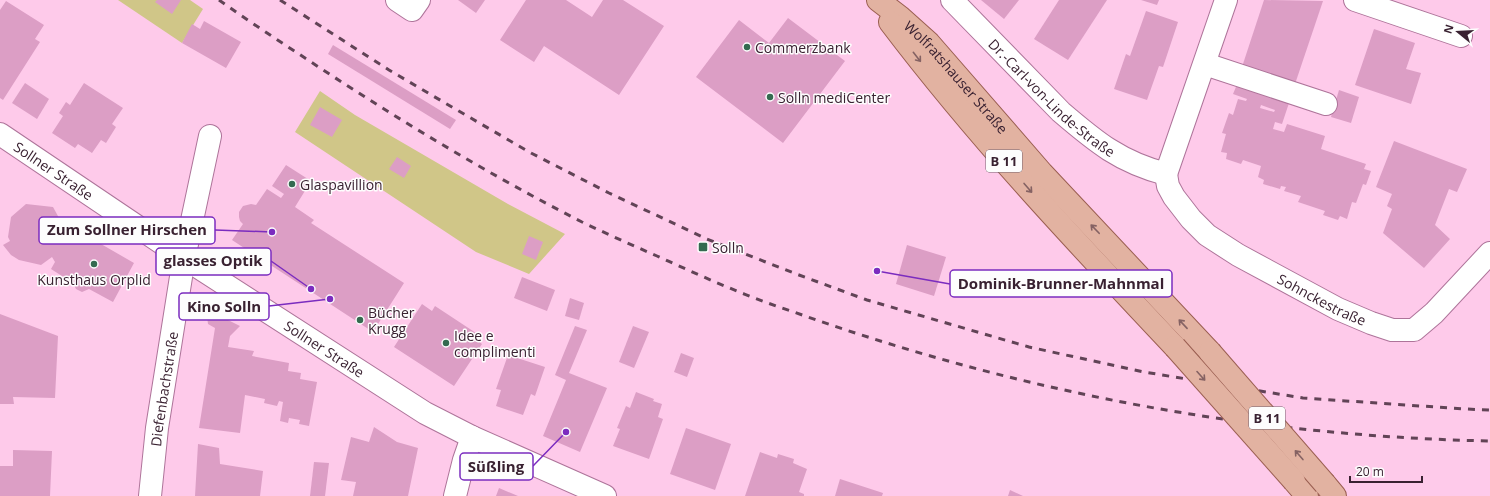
<svg xmlns="http://www.w3.org/2000/svg" width="1490" height="496" font-family="'Open Sans',sans-serif">
<rect width="100%" height="100%" fill="#fecaea"/>
<g fill="#d0c688">
<path d="M118,0H190L203,9L182,43Z"/>
<path d="M320,91L355,115L508,204L565,234L529,274L476,252L295,132Z"/>
</g>
<g fill="#dc9ec5" fill-rule="evenodd">
<path d="M157,0H181L172,14L155,2Z"/>
<path d="M458,0H485L476,13Z"/>
<path d="M526,0H566L592,17L603,0H623L664,26L619,95L544,46L534,62L500,40Z"/>
<path d="M981,0H1019L1004,19Z"/>
<path d="M1059,0H1107L1068,60L1034,39Z"/>
<path d="M1141,0H1159L1157,5Z"/>
<path d="M1264,0L1323,1L1294,87L1241,70Z"/>
<path d="M6,1L44,25L35,39L40,42L3,100L0,98V10Z"/>
<path d="M1146,11L1178,22L1163,67L1159,66L1147,100L1114,89L1126,54L1130,56Z"/>
<path d="M788,18L845,61L783,143L696,77L739,20L769,43Z"/>
<path d="M204,21L241,42L226,68L182,43L192,24L200,29Z"/>
<path d="M1374,29L1415,43L1406,69L1421,73L1411,104L1355,85Z"/>
<path d="M333,45L456,120L450,129L328,54Z"/>
<path d="M1238,82L1290,100L1282,124L1275,122L1273,129L1284,132L1287,124L1325,136L1321,149L1366,164L1364,169L1371,171L1366,185L1363,184L1356,203L1352,202L1347,219L1340,216L1338,220L1323,215L1325,211L1298,202L1301,196L1284,191L1286,187L1281,186L1280,189L1263,184L1264,180L1258,177L1261,166L1243,160L1241,164L1226,159L1227,153L1221,152L1226,134L1222,133L1229,113L1233,115L1238,99L1246,101L1247,99L1233,94ZM1261,105L1275,110L1274,112L1260,108Z"/>
<path d="M25,83L49,99L37,119L12,103Z"/>
<path d="M84,83L123,108L112,124L116,127L106,143L101,140L92,153L78,144L75,148L52,133L63,116L59,113L66,102L70,105Z"/>
<path d="M1339,90L1359,97L1351,123L1331,117Z"/>
<path d="M320,107L342,120L332,137L310,125Z"/>
<path d="M1394,141L1467,169L1457,192L1449,189L1435,225L1450,239L1424,268L1383,233L1392,209L1387,206L1392,194L1376,187Z"/>
<path d="M397,157L411,166L404,178L389,169Z"/>
<path d="M286,165L311,181L295,207L314,220L311,223L404,283L373,332L232,240L243,224L240,221L239,217V212L243,206L251,204L256,205L267,189L281,198L284,194L272,186Z"/>
<path d="M26,204L53,207L64,227L63,238L68,241L75,229L134,263L113,302L89,289L82,292L76,289L73,283L51,269L55,262L52,257L41,265L19,260L11,255L3,245L10,241L8,237L11,217Z"/>
<path d="M529,236L543,242L536,260L522,254Z"/>
<path d="M907,245L946,257L934,296L896,284Z"/>
<path d="M522,277L555,290L547,311L514,298Z"/>
<path d="M570,298L584,303L579,320L565,316Z"/>
<path d="M422,304L432,311L435,306L476,333L474,338L482,344L454,386L394,347Z"/>
<path d="M218,310L222,312L226,319L240,326L230,336L228,347L254,351L252,356L289,363L288,371L301,373L300,379L317,382L309,426L299,424L300,420L289,418L288,423L280,421L283,402L279,401L277,406L264,403L265,399L245,395L240,433L199,428L215,328L208,324L207,316L213,311Z"/>
<path d="M0,314L58,336L55,398L13,397L14,404H0Z"/>
<path d="M575,326L587,330L569,373L607,388L580,452L543,436L566,380L555,375Z"/>
<path d="M633,326L649,332L634,368L619,362Z"/>
<path d="M681,353L694,358L687,377L674,372Z"/>
<path d="M508,355L545,367L535,396L531,394L523,415L496,406L501,390L496,389Z"/>
<path d="M636,392L654,399L653,401L662,404L658,417L663,419L649,459L613,446L620,429L617,428L626,406L630,408Z"/>
<path d="M374,427L397,442L418,448L408,496H353L356,482L341,480L351,437L369,442Z"/>
<path d="M686,428L731,444L715,490L670,474Z"/>
<path d="M198,444L219,448L220,464L263,471L260,496H195Z"/>
<path d="M13,450L52,451L50,496H0V466H13Z"/>
<path d="M760,452L777,458L778,454L794,459L793,463L807,469L799,492L804,494V496H745Z"/>
<path d="M314,462L329,463L325,496H310Z"/>
<path d="M840,479L883,493L882,496H835Z"/>
<path d="M499,488L518,496H496Z"/>
<path d="M1010,490L1023,496H1008Z"/>
</g>
<g fill="none" stroke-linecap="round" stroke-linejoin="round">
<defs>
<g id="minor">
<path d="M397,0L412,10L419,0"/>
<path id="s1" d="M952,0L1061,112C1096,142 1120,162 1166,174"/>
<path d="M1355,0L1461,36"/>
<path d="M1205,64L1326,104"/>
<path id="s2" d="M0,134L184,258L425,413L472,437L605,496"/>
<path id="s3" d="M1166,174L1168,186L1174,197L1191,219L1207,235L1238,255L1338,309L1371,323L1392,330H1414L1434,313L1490,253"/>
<path d="M1166,174L1226,0"/>
<path id="s4" d="M150,496L157,428L184,258L210,136"/>
<path d="M455,496L464,460L472,437"/>
</g>
<g id="major">
<path id="s5" d="M878,0L900,17L929,43L1042,173L1210,352"/>
<path d="M890,22C977,137 1076,242 1175,347"/>
<path d="M1294,481L1307,496"/>
<path d="M1325,484L1335,496"/>
</g>
</defs>
<use href="#minor" stroke="#ae749a" stroke-width="24"/>
<use href="#major" stroke="#9a5e51" stroke-width="24"/>
<use href="#minor" stroke="#fff" stroke-width="22"/>
<use href="#major" stroke="#e2b2a1" stroke-width="22"/>
<g stroke="#614356" stroke-width="3" stroke-dasharray="7 7" stroke-linecap="butt">
<path d="M219,0C247,20 276,39 305,58C394,117 486,173 582,222C607,234 632,245 657,256C701,276 745,296 791,311C1017,392 1250,436 1490,441"/>
<path d="M280,0L389,70L457,110L531,153L609,193L707,239L799,275L867,300L1029,347L1144,372L1303,398L1465,409L1490,410"/>
</g>
<defs>
<g id="major-bridge">
<path d="M1175,347L1294,481"/>
<path d="M1210,352L1325,484"/>
</g>
</defs>
<use href="#major-bridge" stroke="#9a5e51" stroke-width="24" stroke-linecap="butt"/>
<use href="#major-bridge" stroke="#e2b2a1" stroke-width="22"/>
</g>
<defs><path id="oneway-shaft" d="M-6 0H5M1.5-3L5.5 0L1.5 3" fill="none" stroke-width="1.6" stroke-linecap="round" stroke-linejoin="round"/></defs>
<g stroke="#856263">
<use href="#oneway-shaft" transform="translate(917 57) rotate(52)"/>
<use href="#oneway-shaft" transform="translate(1028 188) rotate(49)"/>
<use href="#oneway-shaft" transform="translate(1095 229) rotate(-134)"/>
<use href="#oneway-shaft" transform="translate(1183 324) rotate(-133)"/>
<use href="#oneway-shaft" transform="translate(1201 376) rotate(48)"/>
<use href="#oneway-shaft" transform="translate(1299 455) rotate(-131)"/>
</g>
<g fill="#346a50" stroke="#fdfdfd" stroke-width="1.5">
<circle cx="747" cy="47" r="4"/>
<circle cx="770" cy="97" r="4"/>
<circle cx="292" cy="184" r="4"/>
<rect x="698" y="242" width="10" height="10" rx="2"/>
<circle cx="94" cy="264" r="4"/>
<circle cx="360" cy="320" r="4"/>
<circle cx="446" cy="343" r="4"/>
</g>
<g text-anchor="middle" dominant-baseline="central" stroke-width="3" stroke-linejoin="round" paint-order="stroke">
<g fill="#fdfdfd" stroke="#74636e" stroke-width="1">
<rect x="986" y="150" width="36" height="22" rx="3"/>
<rect x="1249" y="407" width="36" height="22" rx="3"/>
</g>
<g font-size="13" font-weight="bold" fill="#392131">
<text x="1004" y="161">B 11</text>
<text x="1267" y="418">B 11</text>
</g>
<g font-size="14" fill="#392131" stroke="#fdfdfd" text-anchor="start">
<text x="755" y="47">Commerzbank</text>
<text x="778" y="97">Solln mediCenter</text>
<text x="300" y="184">Glaspavillion</text>
<text x="712" y="247">Solln</text>
<text x="94" y="279" text-anchor="middle">Kunsthaus Orplid</text>
<text x="368" y="312">Bücher<tspan x="368" dy="16">Krugg</tspan></text>
<text x="454" y="335">Idee e<tspan x="454" dy="16">complimenti</tspan></text>
</g>
<g font-size="14" fill="#392131" stroke="#fdfdfd">
<text stroke="none"><textPath href="#s5" startOffset="110">Wolfratshauser Straße</textPath></text>
<text stroke="none"><textPath href="#s1" startOffset="140">Dr.-Carl-von-Linde-Straße</textPath></text>
<text stroke="none"><textPath href="#s2" startOffset="65">Sollner Straße</textPath></text>
<text stroke="none"><textPath href="#s3" startOffset="207">Sohnckestraße</textPath></text>
<text stroke="none"><textPath href="#s2" startOffset="389">Sollner Straße</textPath></text>
<text stroke="none"><textPath href="#s4" startOffset="108">Diefenbachstraße</textPath></text>
</g>
</g>
<path fill="none" stroke="#7b2cbf" stroke-width="1.5" d="M272 232L215 230M311 289L271 261M877 271L950 284M330 299L269 306M566 432L533 466"/>
<g fill="#7b2cbf" stroke="#fdfdfd" stroke-width="1.5">
<circle cx="272" cy="232" r="4"/>
<circle cx="311" cy="289" r="4"/>
<circle cx="877" cy="271" r="4"/>
<circle cx="330" cy="299" r="4"/>
<circle cx="566" cy="432" r="4"/>
</g>
<g fill="#fdfdfd" stroke="#7b2cbf" stroke-width="1.5">
<rect x="39" y="217" width="176" height="27" rx="4"/>
<rect x="156" y="248" width="115" height="27" rx="4"/>
<rect x="950" y="270" width="222" height="27" rx="4"/>
<rect x="179" y="293" width="90" height="27" rx="4"/>
<rect x="460" y="453" width="73" height="27" rx="4"/>
</g>
<g font-size="15" text-anchor="middle" font-weight="bold" fill="#392131">
<text x="127" y="235">Zum Sollner Hirschen</text>
<text x="213" y="266">glasses Optik</text>
<text x="1061" y="289">Dominik-Brunner-Mahnmal</text>
<text x="224" y="312">Kino Solln</text>
<text x="496" y="472">Süßling</text>
</g>
<g transform="translate(1458 32) rotate(288)" stroke="#fdfdfd" stroke-width="3" paint-order="stroke">
<path d="M0-3L7 15L0 10L-7 15Z" fill="#392131"/>
<text y="-6" font-size="11" font-weight="bold" text-anchor="middle" fill="#392131">N</text>
</g>
<path d="M1350 476v6h72v-6" fill="none" stroke="#392131" stroke-width="2"/>
<text x="1356" y="476" font-size="12" fill="#392131" stroke="#fdfdfd" stroke-width="3" paint-order="stroke">20 m</text>
</svg>
